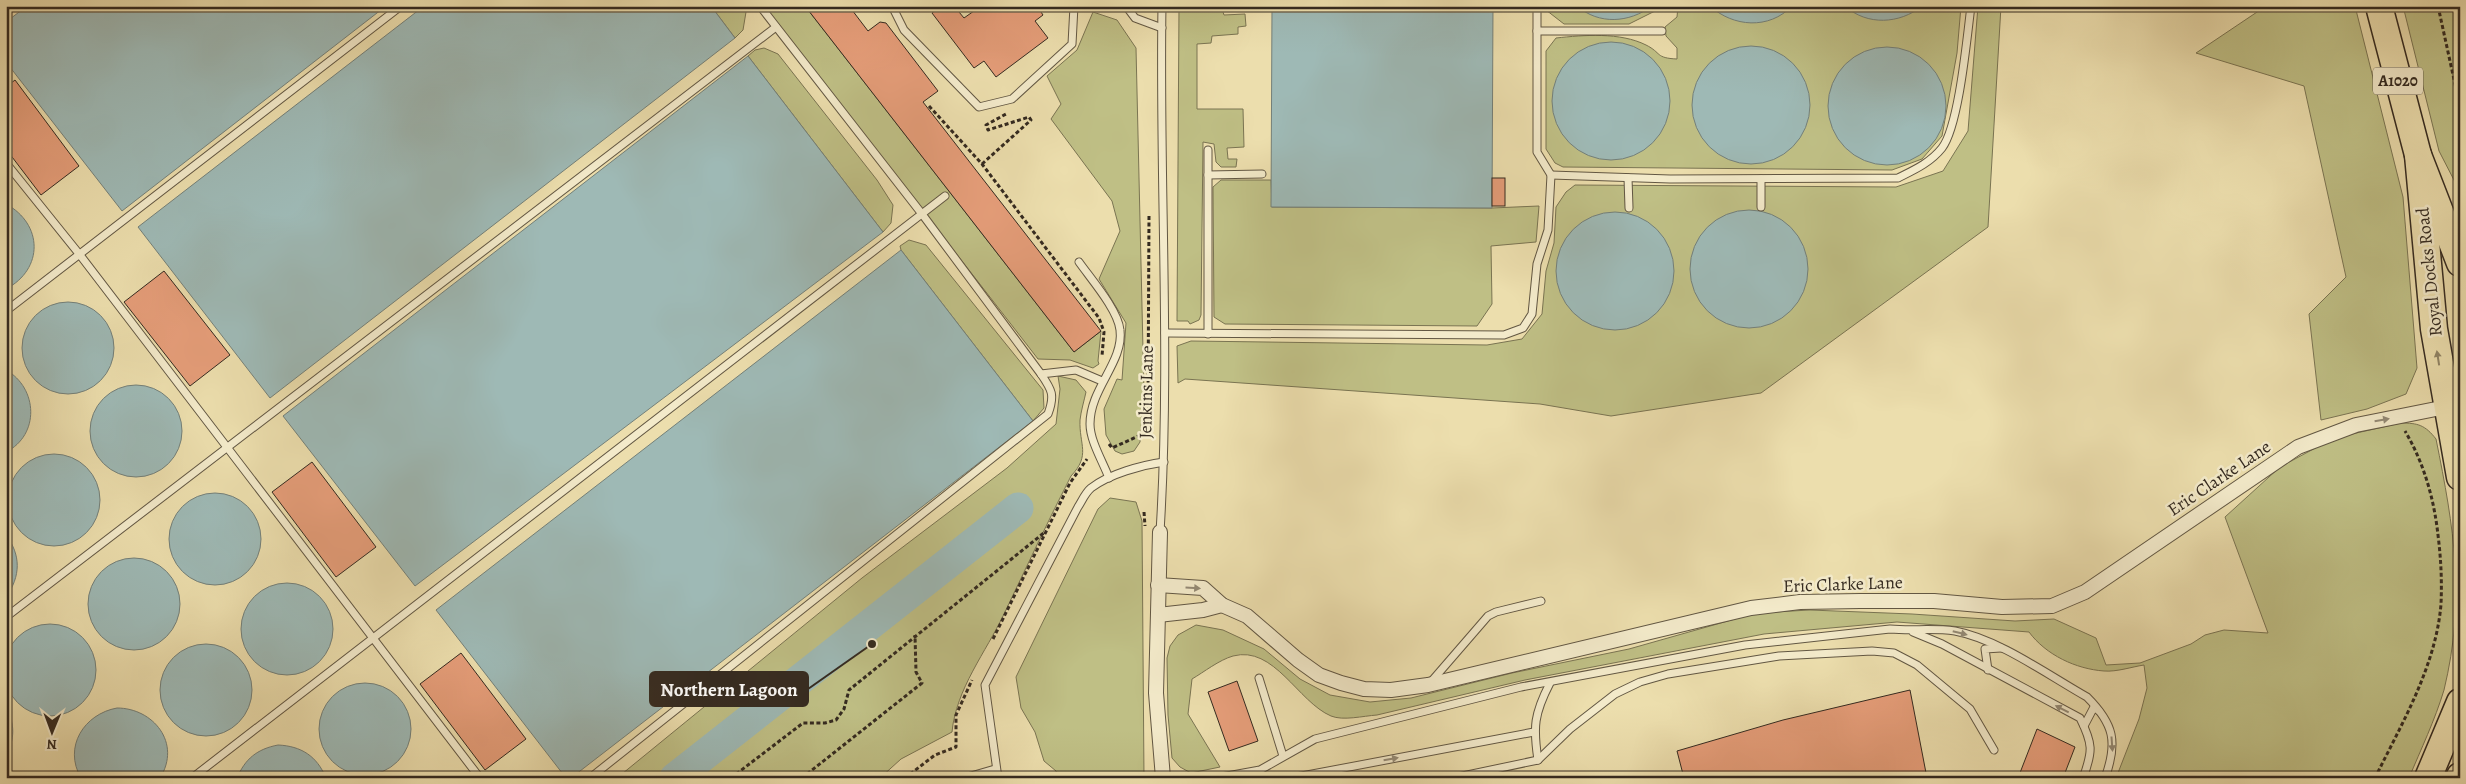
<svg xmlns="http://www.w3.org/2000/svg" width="2466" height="784" font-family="Alegreya,serif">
<rect width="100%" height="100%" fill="#ecdead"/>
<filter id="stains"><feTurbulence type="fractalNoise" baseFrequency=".004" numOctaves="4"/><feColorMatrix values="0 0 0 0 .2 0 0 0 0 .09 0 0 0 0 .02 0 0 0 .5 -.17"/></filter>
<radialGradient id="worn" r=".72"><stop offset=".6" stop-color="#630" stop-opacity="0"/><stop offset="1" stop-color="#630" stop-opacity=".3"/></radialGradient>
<g fill="#bfbf85" stroke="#7a7452">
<path d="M711,6H741L746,12L743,30L735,38Z"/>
<path d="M764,6H805L1074,352L1101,331L1098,361L1099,364L1093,368L1070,360L1038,359Z"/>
<path d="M1179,6H1221L1224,15L1245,14L1246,26L1238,27V34L1212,36L1211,43L1197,44V109H1243L1244,147L1227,148L1228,159H1237L1236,167H1221L1216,162L1214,144L1203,142L1201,315L1199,320L1190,324L1188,321H1177Z"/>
<path d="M1546,6H1660L1655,11L1629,24H1564L1546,10Z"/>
<path d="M1678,6H1961L1957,53L1942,136L1922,159L1892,170L1563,167L1555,163L1546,149V51L1556,38C1584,35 1620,32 1646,45C1662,53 1655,58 1677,59V48L1666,36L1665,27L1677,17Z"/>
<path d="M1978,6H2001L1988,227L1761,393L1611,416L1540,404L1185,379L1178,383L1177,346L1191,341L1487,345L1522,339L1542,314L1546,271L1554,243L1556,207L1566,192L1575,185L1896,187L1943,171L1968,131Z"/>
<path d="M2266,6H2355L2403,197L2417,368L2406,394L2367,409L2321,420L2309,314L2346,277L2304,86L2196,53Z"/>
<path d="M2403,6H2460V201L2455,182L2439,151Z"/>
<path d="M1093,12L1117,20L1136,48L1144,393L1140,442L1134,451L1122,454L1115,451L1106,435L1104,409L1117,379L1122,380L1126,323L1099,279L1120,231L1112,201L1051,119L1061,104L1047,76L1077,50Z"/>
<path d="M764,48L778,54L877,180L893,205L891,223L883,232L748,56L755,50Z"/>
<path d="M1221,180H1271L1272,207L1492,208L1539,206L1536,242L1491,246L1492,304L1477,326L1225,324L1214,317L1213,187Z"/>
<path d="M909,240L926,245L1043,390L1044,408L1033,421L901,250L900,246Z"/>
<path d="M1058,376L1076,380L1086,392C1084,401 1081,411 1080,420C1079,445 1091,455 1071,476C1048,521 1026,568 1004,614C986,652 956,689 952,732L901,759L880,778H617L862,578L1007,468L1056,424L1060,389Z"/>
<path d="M2401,423C2418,423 2425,425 2436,439C2454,528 2466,599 2444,690C2435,720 2421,749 2409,778H2116L2139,719L2147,688L2144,665C2131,667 2117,672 2104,671C2076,669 2046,655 2029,632L1897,622L1764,634L1525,680L1377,715C1363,716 1343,721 1331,716C1298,702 1274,645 1233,656C1219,660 1204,672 1192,679L1188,714L1220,767L1191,773L1180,767L1172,758L1168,715L1167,658L1170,646L1178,635L1196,625L1223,630L1264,649L1300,679L1330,695L1370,702L1411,698L1512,673L1629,649L1756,613L1810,610L1912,614L2015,621L2054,619L2096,638L2106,665L2140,663L2191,644L2205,635L2224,630L2268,633L2225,517L2280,467L2334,438Z"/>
<path d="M1110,498L1136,502L1142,521L1144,778H1058L1056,771L1044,761L1035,732L1021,708L1016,677L1098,509Z"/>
</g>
<g fill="#9eb9b5" stroke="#748079">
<path d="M27,6H386L122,211L6,62V22Z"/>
<path d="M424,6H711L735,38L270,398L138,227Z"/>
<path d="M1272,6H1493L1492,208L1271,207Z"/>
<path d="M1577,6H1652C1629,23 1599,25 1577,6Z"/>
<path d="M1710,6H1792C1769,30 1733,27 1710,6Z"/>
<path d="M1845,6H1922C1900,24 1867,26 1845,6Z"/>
<circle cx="1611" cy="101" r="59"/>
<circle cx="1751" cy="105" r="59"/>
<circle cx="1887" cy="106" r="59"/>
<path d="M748,56L883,232L415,586L283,416Z"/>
<path d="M6,204C43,224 44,269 6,289Z"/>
<circle cx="1749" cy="269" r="59"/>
<circle cx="1615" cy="271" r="59"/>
<path d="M901,250L1033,421L571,778H566L436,610Z"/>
<circle cx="68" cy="348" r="46"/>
<path d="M6,370C38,388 40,435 6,452Z"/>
<circle cx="136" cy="431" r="46"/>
<circle cx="54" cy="500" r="46"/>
<circle cx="215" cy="539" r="46"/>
<path d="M6,535C21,555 21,576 6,597Z"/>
<circle cx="134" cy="604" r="46"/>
<circle cx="287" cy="629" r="46"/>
<circle cx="50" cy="670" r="46"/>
<circle cx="206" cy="690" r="46"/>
<circle cx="365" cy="729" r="46"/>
<path d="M6,707C15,723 15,740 6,755Z"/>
<path d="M117,708C153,708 182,743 160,778H81C63,747 84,714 117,708Z"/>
<path d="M278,745C301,746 317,756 326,778H237C245,759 257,749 278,745Z"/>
<path d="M28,773H39L53,778H11Z"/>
<path d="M429,773H440L454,778H412Z"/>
</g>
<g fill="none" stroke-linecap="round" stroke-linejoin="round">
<path stroke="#9eb9b5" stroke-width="31" d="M675,778L1018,508"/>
</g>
<g fill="#e59d79" stroke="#342a20">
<path d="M805,6H849L868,31L880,22L886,23L938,91L923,102L1101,331L1074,352Z"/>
<path d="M941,6H954L964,18L981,6H1037L1043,15L1035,21L1048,38L996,77L984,61L974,68L932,13Z"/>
<path d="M15,80L79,166L41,195L6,149V87Z"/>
<rect x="1492" y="178" width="13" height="28"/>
<path d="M164,271L230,355L190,386L124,302Z"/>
<path d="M312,462L376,547L336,577L272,492Z"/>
<path d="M461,653L526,739L485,770L420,684Z"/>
<path d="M1237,681L1258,741L1229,751L1208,692Z"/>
<path d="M1910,690L1927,778H1684L1677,751L1783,720Z"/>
<path d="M2037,729L2075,747L2063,778H2018Z"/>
</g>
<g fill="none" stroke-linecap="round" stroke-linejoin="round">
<defs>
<g id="lane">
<path d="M892,6L904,30L979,107L1012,99L1072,44L1074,6"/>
<path d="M1126,6L1135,18L1162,28"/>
<path d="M1537,31H1662"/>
<path d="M1208,150V334"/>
<path d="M6,163L80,255L480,778"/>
<path d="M1208,175L1262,174"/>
<path d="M1551,175L1670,179L1898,178C1914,170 1930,163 1942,148C1959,126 1967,37 1971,6"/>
<path d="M1628,178L1629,208"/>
<path d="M1761,179V207"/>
<path d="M1079,262C1091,279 1118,310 1120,330C1124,362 1090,388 1090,424C1090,441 1103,462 1109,478"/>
<path d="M6,311L401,6"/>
<path d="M1165,333L1504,335L1523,328L1532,314L1537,264L1548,230L1551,175L1537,152V6"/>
<path d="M1041,374L1076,370L1102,381"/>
<path d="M1160,532C1171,357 1159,182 1162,6"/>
<path d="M6,617L776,27"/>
<path d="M1913,632L1942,644L2080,718C2093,744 2093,751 2083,778"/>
<path d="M1988,670L1985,649L2001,648"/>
<path d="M1259,678L1283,756"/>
<path d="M1430,683L1488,616L1496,612L1541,601"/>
<path d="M2084,726L2094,707L2099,711"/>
<path d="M1538,760L1570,729L1615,694L1640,682L1668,674L1779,656L1872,651L1894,653L1917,665L1970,709L1994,750"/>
<path d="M192,778L945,196"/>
<path d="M590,778L1048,414C1055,395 1052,390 1041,374L922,214L760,6"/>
<path d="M964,778L995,769"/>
<path d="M998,778L985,685L1078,507C1082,501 1085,493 1091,488C1109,474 1142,465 1164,462"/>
<path d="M1216,778L1260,770L1315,739L1521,687L1745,645L1890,629C1912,631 1933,628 1955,631C1998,639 2048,675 2087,697C2114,724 2118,742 2105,778"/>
<path d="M1291,778L1534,732"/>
<path d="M1453,778L1538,760C1533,727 1534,714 1550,683"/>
</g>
<g id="street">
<path d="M1160,532L1156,693L1163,778"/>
<path d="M1158,585L1203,588L1222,605L1247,616L1298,660L1319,675L1341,683L1364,689L1391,690L1428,685L1751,608L1800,602L1860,601H1934L2002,607L2052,606L2085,592L2298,447L2356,425L2446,407"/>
<path d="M1158,615L1203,610L1222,605"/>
</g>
<g id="highway">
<path d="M2379,6L2418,155L2460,263"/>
<path d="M2418,155L2434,329L2460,477"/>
<path d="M2428,778L2460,702"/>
<path d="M2459,778L2460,776"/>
</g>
</defs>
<use href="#lane" stroke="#625743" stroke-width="9"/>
<use href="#street" stroke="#625743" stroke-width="16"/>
<use href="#highway" stroke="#342a20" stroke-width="29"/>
<g stroke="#342a20" stroke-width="3" stroke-dasharray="4 2.5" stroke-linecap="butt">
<path d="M2438,6L2460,107"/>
<path d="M929,106L982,164L1099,318L1104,332L1102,356"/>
<path d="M982,164L1031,120L1029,117L988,130L986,125L1006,114"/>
<path d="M1109,444L1112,448L1143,434L1148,409L1149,216"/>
<path d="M1144,512L1145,526"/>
<path d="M993,639L1070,483L1087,459"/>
<path d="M731,778L803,723H825L836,720L844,709L849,690L1045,532"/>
<path d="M802,778L922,683L916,672L915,635"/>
<path d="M905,778L935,755L956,747V715L972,680"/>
<path d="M2375,778C2402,723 2436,666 2441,604C2442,581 2441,559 2438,535C2434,499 2424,463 2405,431"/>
</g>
<use href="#lane" stroke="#f3eaca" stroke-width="7"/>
<use href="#street" stroke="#f3eaca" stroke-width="14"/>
<use href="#highway" stroke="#ecdead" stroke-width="26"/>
</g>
<defs><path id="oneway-solid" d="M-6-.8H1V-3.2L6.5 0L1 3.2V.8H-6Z" transform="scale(1.25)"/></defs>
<use fill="#908466" href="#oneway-solid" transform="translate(2438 358) rotate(-99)"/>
<g fill="#948a75">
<use href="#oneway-solid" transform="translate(2382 420) rotate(-10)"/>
<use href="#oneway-solid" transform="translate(1193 588) rotate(4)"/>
<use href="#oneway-solid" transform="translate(1960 633) rotate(14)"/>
<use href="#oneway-solid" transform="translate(2062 709) rotate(-153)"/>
<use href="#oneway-solid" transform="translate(2112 744) rotate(86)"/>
<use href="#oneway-solid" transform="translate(1391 759) rotate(-10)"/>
</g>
<g text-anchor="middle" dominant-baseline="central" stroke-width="5" stroke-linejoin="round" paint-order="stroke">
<rect fill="#f3eaca" stroke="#6d6453" stroke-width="1" x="2373" y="67.5" width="50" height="27" rx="4"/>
<g font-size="16" font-weight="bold" fill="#342a20">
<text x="2398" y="81">A1020</text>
</g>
<g font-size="18" fill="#342a20" stroke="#f3eaca">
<text transform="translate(2429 272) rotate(-96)">Royal Docks Road</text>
<text transform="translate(1146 392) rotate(-89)">Jenkins Lane</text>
<text transform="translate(2219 478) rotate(-34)">Eric Clarke Lane</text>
<text transform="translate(1843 584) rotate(-2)">Eric Clarke Lane</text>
</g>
</g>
<path fill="none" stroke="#342a20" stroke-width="2" d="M872 644L808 689"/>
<circle fill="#342a20" stroke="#f3eaca" stroke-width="2" cx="872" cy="644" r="5"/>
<rect fill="#342a20" stroke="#342a20" stroke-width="2" x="650" y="672" width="158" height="34" rx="5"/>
<g font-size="19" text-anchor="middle" font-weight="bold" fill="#fff">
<text x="729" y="696">Northern Lagoon</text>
</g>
<rect width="2466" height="784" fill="none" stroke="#ecdead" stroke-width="25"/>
<rect x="8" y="8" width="2451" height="769" fill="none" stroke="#342a20" stroke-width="2.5"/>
<rect x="12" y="12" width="2441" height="759" fill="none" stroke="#342a20"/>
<g transform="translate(52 732) rotate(181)" stroke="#f3eaca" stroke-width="4" paint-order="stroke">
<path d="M0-4L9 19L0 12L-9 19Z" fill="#342a20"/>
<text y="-8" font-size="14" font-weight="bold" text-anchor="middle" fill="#342a20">N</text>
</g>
<rect width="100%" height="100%" filter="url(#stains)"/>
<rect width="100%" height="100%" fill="url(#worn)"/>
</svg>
